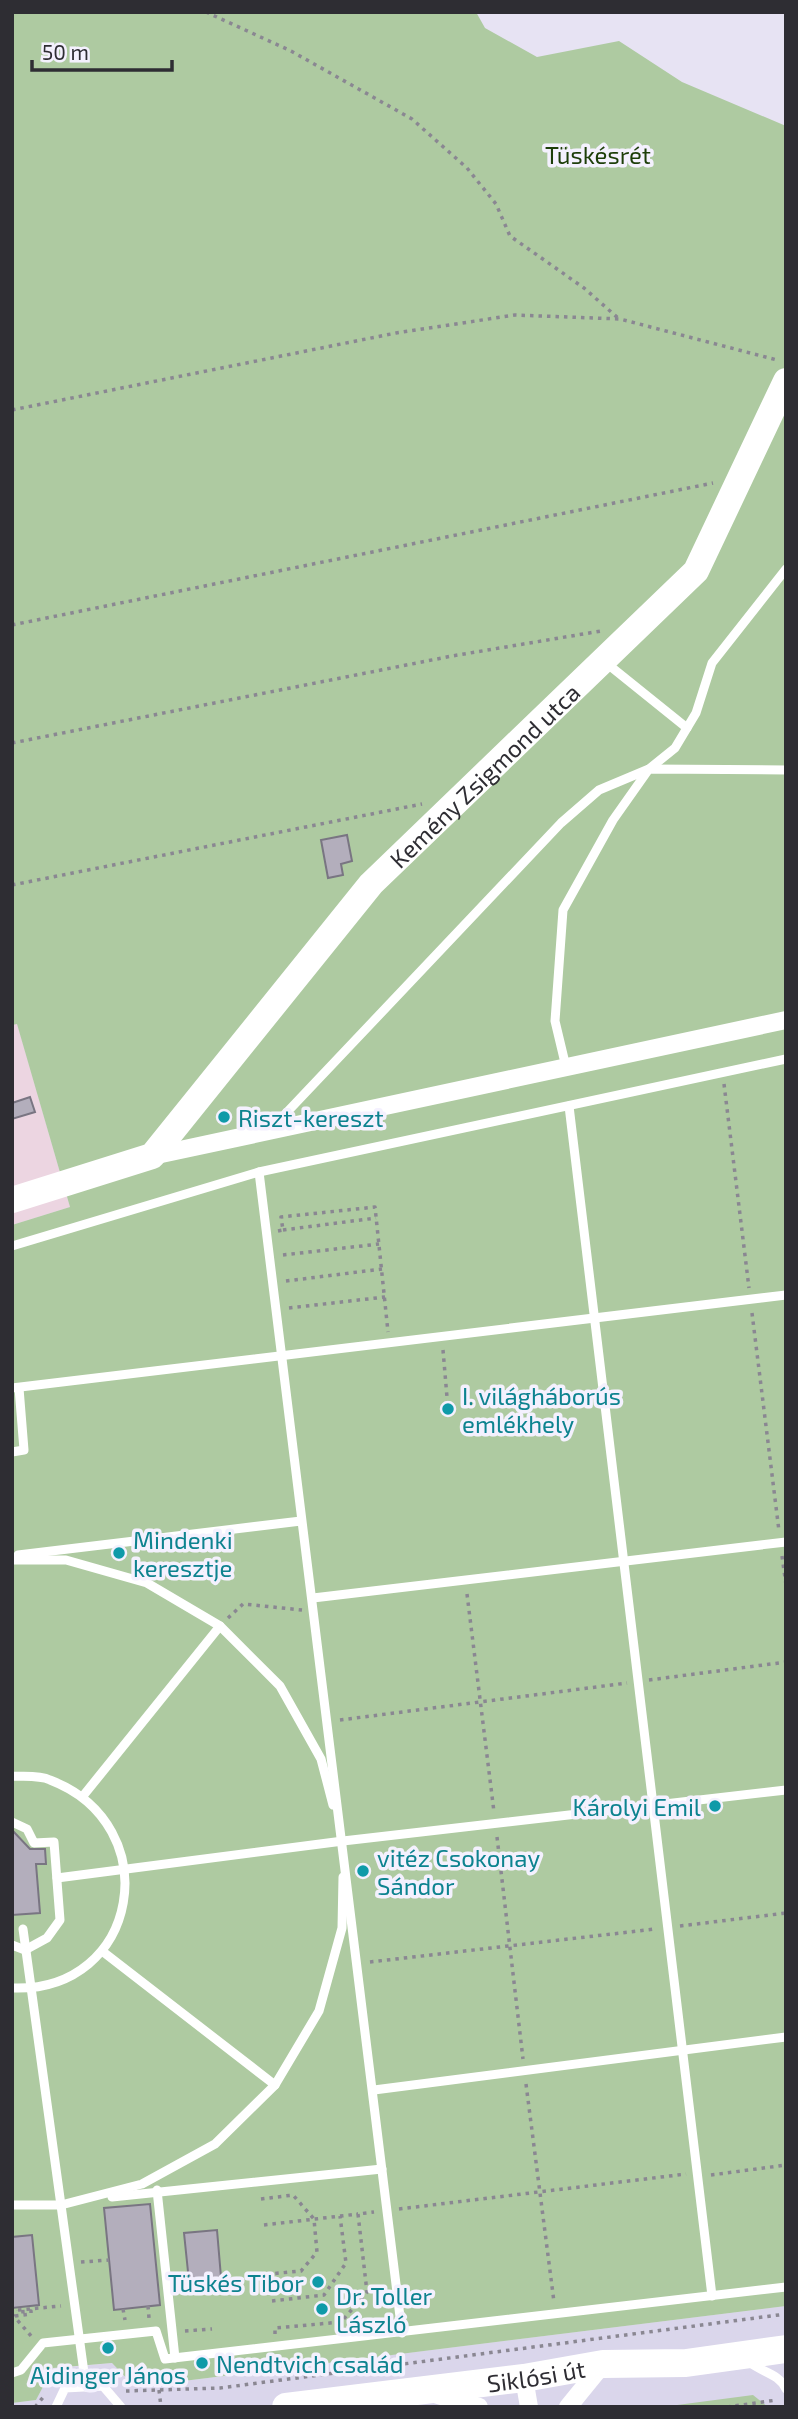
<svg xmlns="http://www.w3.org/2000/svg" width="798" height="2419" font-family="'Exo 2',sans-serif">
<rect width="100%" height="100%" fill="#e7e3f3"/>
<path fill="#dad6eb" d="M786,2306V2407H12V2403L36,2400L52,2369L112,2363L135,2387Z"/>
<path fill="#ecd5e1" d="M17,1023L70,1207L12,1225V1025Z"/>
<g fill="#aecaa1">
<path d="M12,12H476L485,28L537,57L619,41L682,82L786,126V2306L135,2387L112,2363L53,2368L36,2400L12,2403V1225L70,1207L17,1024L12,1025Z"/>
<path d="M753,2395L768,2407H662Z"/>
</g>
<g fill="#b3aebc" stroke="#797582" stroke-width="2">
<path d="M347,835L352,861L341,864L343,875L328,878L321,840Z"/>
<path d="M30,1097L35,1112L12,1119V1103Z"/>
<path d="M12,1830L30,1849H45L46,1864H36L40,1913L12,1915Z"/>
<path d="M150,2204L160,2305L114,2310L104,2208Z"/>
<path d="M217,2230L222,2289L190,2291L184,2233Z"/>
<path d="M32,2235L39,2305L12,2308V2237Z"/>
</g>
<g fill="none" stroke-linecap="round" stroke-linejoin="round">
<g stroke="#8a8792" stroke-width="3.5" stroke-dasharray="3.5 5" stroke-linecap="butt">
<path d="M206,12L291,51L412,119L467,168L496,204L510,236L584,288L618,318"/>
<path d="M12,410L396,333L515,315L620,319L777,360"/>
<path d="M12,625L713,483"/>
<path d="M12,743L452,656L601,631"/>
<path d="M12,885L422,804"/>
<path d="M724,1084L749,1288"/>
<path d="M283,1230L376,1218"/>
<path d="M278,1231L283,1230L281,1217L375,1207L388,1332"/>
<path d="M283,1255L379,1244"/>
<path d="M286,1281L382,1269"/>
<path d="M289,1308L385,1297"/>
<path d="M752,1313L779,1531"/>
<path d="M443,1350L448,1409"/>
<path d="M782,1556L786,1585"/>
<path d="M467,1594L494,1812"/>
<path d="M228,1618L243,1604L302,1610"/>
<path d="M649,1680L786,1662"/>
<path d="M340,1720L627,1683"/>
<path d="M497,1837L523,2059"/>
<path d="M680,1926L786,1913"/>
<path d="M370,1962L655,1929"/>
<path d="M526,2084L554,2302"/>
<path d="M711,2175L786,2165"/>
<path d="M261,2199L293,2195L314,2219L317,2252L301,2271L269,2274"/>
<path d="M399,2209L686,2174"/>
<path d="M264,2225L358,2214"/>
<path d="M81,2262L109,2260"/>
<path d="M272,2301L324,2295L346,2263L340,2216"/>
<path d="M148,2306L149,2318"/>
<path d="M123,2309L125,2320"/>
<path d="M18,2310L61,2306"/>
<path d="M12,2314L32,2337"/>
<path d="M15,2316L31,2314V2311L18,2312V2310"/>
<path d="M185,2331L212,2329"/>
<path d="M275,2334V2328L341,2322L367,2292L358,2214L374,2212"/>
<path d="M159,2390L161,2407"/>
<path d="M126,2391L220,2388L786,2314"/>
<path d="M35,2407L45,2395"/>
<path d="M727,2407L777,2400"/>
</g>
<g stroke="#fff" stroke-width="9">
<path d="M605,662L687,728"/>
<path d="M566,1067L555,1021L563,910L613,820L649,769L786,770"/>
<path d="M569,1106L712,2296"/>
<path d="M272,1128L561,823L599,790L649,769L675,748L696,713L712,663L786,569"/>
<path d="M259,1172L402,2333"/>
<path d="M12,1246L259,1172L786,1059"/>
<path d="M12,1388L786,1295"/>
<path d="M12,1452L24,1450L19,1388"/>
<path d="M18,1555L301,1521"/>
<path d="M12,1560H66L147,1583L220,1626L280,1686L321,1759L333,1805"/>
<path d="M313,1598L786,1542"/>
<path d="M12,1776C24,1777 39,1775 50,1780C168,1825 140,1993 12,1988"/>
<path d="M83,1796L220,1626"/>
<path d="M12,1822L27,1829L34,1843L54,1842L60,1920L47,1938L25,1950L12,1945"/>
<path d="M57,1878L343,1841L786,1790"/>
<path d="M23,1929L86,2387"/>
<path d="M102,1951L275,2085"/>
<path d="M374,2090L786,2037"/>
<path d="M157,2190L175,2358"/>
<path d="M112,2197L382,2169"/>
<path d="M12,2205H61L142,2184L215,2144L275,2085L319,2011L342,1928L343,1877"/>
<path d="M748,2361C760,2372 779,2373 786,2389"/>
<path d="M12,2373L21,2370L43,2343L156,2331L165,2359L786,2287"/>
<path d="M56,2407L65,2388L103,2386L121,2407"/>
</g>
<g stroke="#fff" stroke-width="18">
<path d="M152,1156L786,1020"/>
<path d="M524,2378L529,2407"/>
<path d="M435,2394L479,2407"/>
<path d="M568,2407L603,2364"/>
</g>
<path stroke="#fff" stroke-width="26" id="s1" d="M12,1200L152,1156L371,884L696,571L786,381"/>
<path stroke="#fff" stroke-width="28" id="s2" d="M286,2407L524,2378L603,2364L686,2363L786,2349"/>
</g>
<g fill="#0f9aa8" stroke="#f4f1fe" stroke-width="2.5">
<circle cx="224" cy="1117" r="7"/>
<circle cx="448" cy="1409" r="7"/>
<circle cx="119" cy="1553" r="7"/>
<circle cx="715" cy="1806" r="7"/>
<circle cx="363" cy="1871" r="7"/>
<circle cx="318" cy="2282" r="7"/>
<circle cx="322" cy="2309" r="7"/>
<circle cx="108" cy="2348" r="7"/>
<circle cx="202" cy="2363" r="7"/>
</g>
<g text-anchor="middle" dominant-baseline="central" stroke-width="7" stroke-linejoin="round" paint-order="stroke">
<g font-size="24" fill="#1d3e09" stroke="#f4f1fe">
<text x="598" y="154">Tüskésrét</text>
</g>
<g font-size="24" fill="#2e2d33" stroke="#f4f1fe">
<text stroke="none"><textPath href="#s1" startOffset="653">Kemény Zsigmond utca</textPath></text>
<text stroke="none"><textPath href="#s2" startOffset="252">Siklósi út</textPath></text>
</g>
<g font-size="24" fill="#0d838f" stroke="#f4f1fe" text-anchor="start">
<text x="238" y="1117">Riszt-kereszt</text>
<text x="462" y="1395">I. világháborús<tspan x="462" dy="28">emlékhely</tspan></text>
<text x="133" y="1539">Mindenki<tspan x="133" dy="28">keresztje</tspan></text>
<text x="701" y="1806" text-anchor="end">Károlyi Emil</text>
<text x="377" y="1857">vitéz Csokonay<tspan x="377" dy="28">Sándor</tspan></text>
<text x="304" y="2282" text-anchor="end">Tüskés Tibor</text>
<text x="336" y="2295">Dr. Toller<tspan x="336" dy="28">László</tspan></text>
<text x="216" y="2363">Nendtvich család</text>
<text x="108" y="2374" text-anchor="middle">Aidinger János</text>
</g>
</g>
<rect width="798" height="2419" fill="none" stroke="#2e2d33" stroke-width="28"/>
<path d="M32 60v10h140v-10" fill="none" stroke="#2e2d33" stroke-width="3.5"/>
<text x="42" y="60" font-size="21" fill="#2e2d33" stroke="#f4f1fe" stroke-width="5" paint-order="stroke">50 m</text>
</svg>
